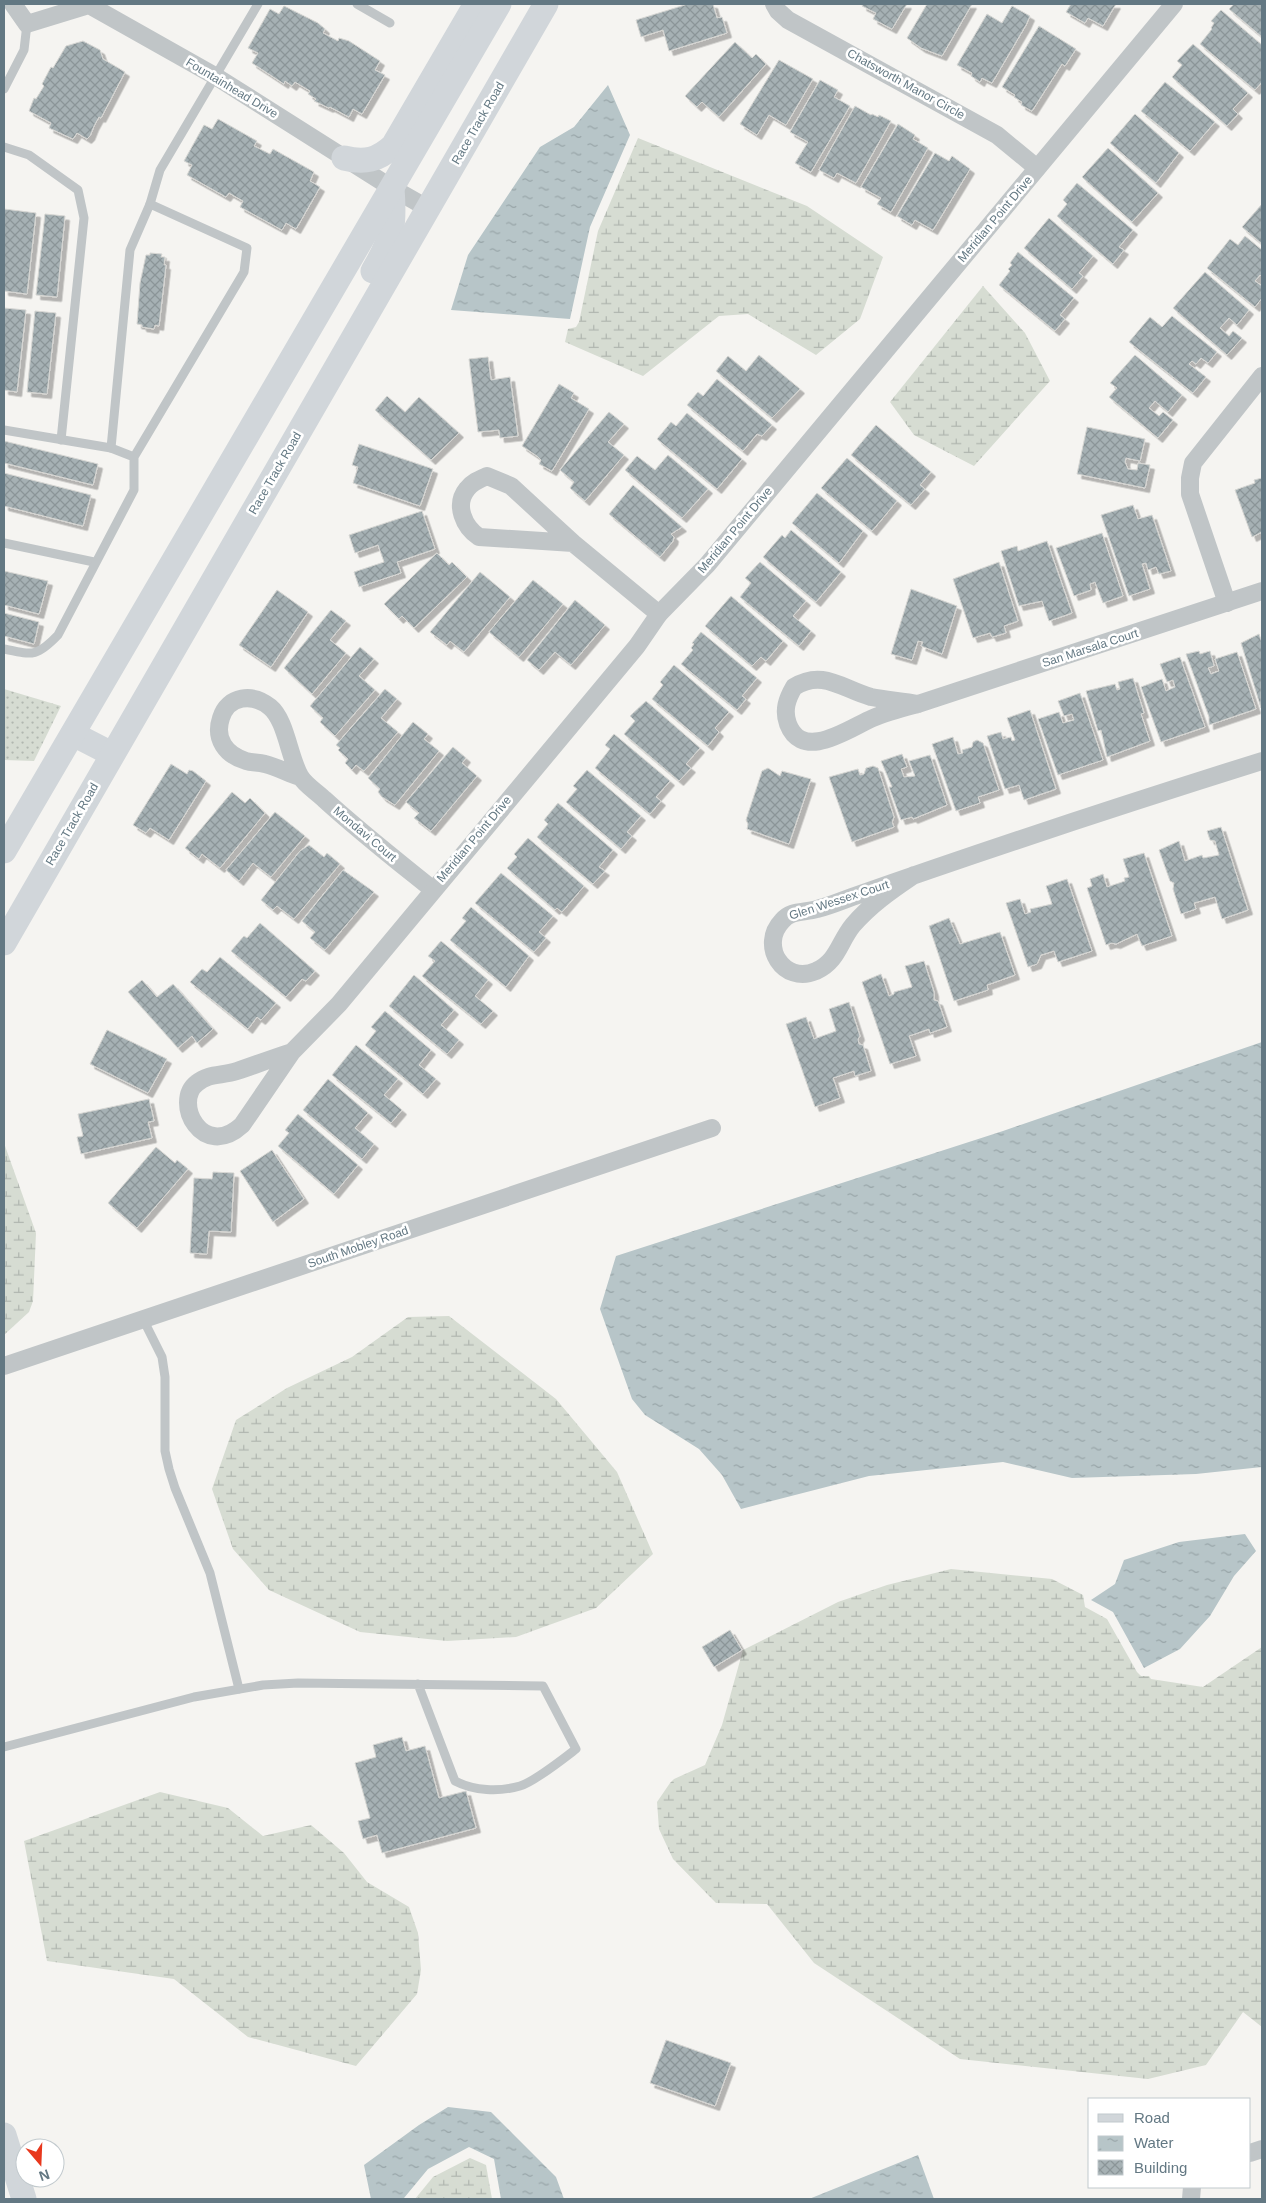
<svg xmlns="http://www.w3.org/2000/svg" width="1266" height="2203" font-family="Arial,sans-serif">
<defs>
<pattern id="wetland-marsh" width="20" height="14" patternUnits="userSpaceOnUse" patternTransform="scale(1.25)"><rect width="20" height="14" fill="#d6dcd2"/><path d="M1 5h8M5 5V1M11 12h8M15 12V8" fill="none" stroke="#b1b7b0"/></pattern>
<pattern id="park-dots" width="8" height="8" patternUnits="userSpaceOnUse" patternTransform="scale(1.25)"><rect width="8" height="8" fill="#d6dcd2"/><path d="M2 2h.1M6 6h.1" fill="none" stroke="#b1b7b0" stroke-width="1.8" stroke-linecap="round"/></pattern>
<pattern id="water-ripples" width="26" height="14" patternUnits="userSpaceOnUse" patternTransform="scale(1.25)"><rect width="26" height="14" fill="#b7c5c8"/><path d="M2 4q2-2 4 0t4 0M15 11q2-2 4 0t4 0" fill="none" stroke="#98a5a8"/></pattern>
<pattern id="building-cross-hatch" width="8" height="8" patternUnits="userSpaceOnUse" patternTransform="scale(1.25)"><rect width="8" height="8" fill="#a6b1b4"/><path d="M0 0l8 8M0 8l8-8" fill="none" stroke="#8b9598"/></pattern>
<filter id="shadow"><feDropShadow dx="4.5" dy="4.5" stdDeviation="0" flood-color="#0004"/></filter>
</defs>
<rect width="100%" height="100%" fill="#f5f4f1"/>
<g fill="url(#wetland-marsh)">
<path d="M638,138L807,206L883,257L860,319L816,355L748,314L719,316L643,376L565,342L568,329L576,327L579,322L598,231Z"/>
<path d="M983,286L1025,333L1050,381L974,466L914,435L890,402Z"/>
<path d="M4,1143L36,1233L33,1301L29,1312L4,1335Z"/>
<path d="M449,1316L556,1399L617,1472L653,1554L596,1608L516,1637L447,1641L360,1632L269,1590L233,1549L212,1489L236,1420L287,1388L352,1357L408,1317Z"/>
<path d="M951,1569L1052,1579L1083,1595L1085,1607L1107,1619L1137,1672L1141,1676H1149L1151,1679L1203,1687L1262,1647V2027L1243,2012L1206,2065L1148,2079L960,2059L814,1963L767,1904L716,1903L673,1859L659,1829L657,1802L670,1783L674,1779L705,1765L722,1725L743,1650L838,1602L887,1585Z"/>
<path d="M160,1792L228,1808L263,1836L311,1825L344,1853L367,1882L409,1907L418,1933L421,1970L417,1994L356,2066L248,2037L174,1979L47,1961L24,1841Z"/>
<path d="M470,2158L486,2165L492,2199H415L433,2177Z"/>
</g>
<path fill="url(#park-dots)" d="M4,689L61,706L34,761L4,760Z"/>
<g fill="url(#water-ripples)">
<path d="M608,85L630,135L590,227L570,319L451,310L468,255L540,147L574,127Z"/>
<path d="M1262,1042V1467L1196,1474L1072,1478L1003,1462L869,1476L741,1509L722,1475L699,1449L645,1415L632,1399L600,1309L616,1256L1003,1131Z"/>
<path d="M1245,1534L1256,1551L1234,1576L1210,1616L1180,1649L1144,1668L1113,1612L1091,1600L1115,1584L1124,1560L1179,1542Z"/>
<path d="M448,2107L491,2112L556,2177L564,2199H501L494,2159L469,2147L428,2169L404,2198L371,2199L364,2165L419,2125Z"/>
<path d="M918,2155L934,2199H809Z"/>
</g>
<g fill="url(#building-cross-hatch)" stroke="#d6d6d3" filter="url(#shadow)">
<path d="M688,4H713L717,18L722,17L727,33L669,51L663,30L641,37L636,20Z"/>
<path d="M863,4H907L892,29L873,19L876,13L862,6Z"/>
<path d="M927,4H972L942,56L921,48L907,38Z"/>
<path d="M1071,4H1116L1103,26L1088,18L1085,23L1066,12Z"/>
<path d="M1234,4H1262V37L1229,9Z"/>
<path d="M284,6L318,23L325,29L323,33L338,41L339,38L349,41L380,61L375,70L385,75L362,114L353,109L349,117L330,107L329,108L314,101L316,99L308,94L310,91L295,82L292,86L285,81L284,84L252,63L258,53L248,48L270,9L279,14Z"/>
<path d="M1012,6L1030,16L1026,25L992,83L982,78L980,82L971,76L972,73L957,65L987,14L1002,23Z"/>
<path d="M1221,10L1262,45V82L1255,90L1200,44L1212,29L1211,28L1214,23L1211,21Z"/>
<path d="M1039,26L1076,49L1065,66L1062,64L1032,111L1021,105L1022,102L1014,97L1015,95L1002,87Z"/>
<path d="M83,41L100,50L103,59L125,72L101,118L99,117L94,126L90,136L87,139L77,133L73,139L49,128L51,123L29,111L34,98L36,99L44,86L42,84L51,67L53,68L66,46Z"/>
<path d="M735,42L752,58L756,54L766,64L719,117L702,102L697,107L685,96Z"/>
<path d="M1193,44L1248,93L1233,109L1238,114L1227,126L1172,77L1182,65L1177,61Z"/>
<path d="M779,60L813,79L786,125L769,115L757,135L740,124Z"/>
<path d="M820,80L838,90L834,97L850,106L811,172L795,163L808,142L790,132Z"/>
<path d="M1165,82L1215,122L1190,151L1141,111Z"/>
<path d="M855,106L871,115L872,114L878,117L879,115L891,121L856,183L837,173L834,178L819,170Z"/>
<path d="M1135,114L1179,153L1156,183L1110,143Z"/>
<path d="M218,119L257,141L254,146L270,154L273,149L314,172L310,181L320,187L296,229L286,223L282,230L240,207L243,201L229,193L226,197L187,175L192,165L184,161L204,125L212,129Z"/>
<path d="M898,124L915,135L913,139L928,148L891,212L877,204L881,198L861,187Z"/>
<path d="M1108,148L1158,193L1132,222L1082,177Z"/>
<path d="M935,153L949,161L952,156L970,169L933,230L915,220L912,225L897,216Z"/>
<path d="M1077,183L1133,230L1119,247L1124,250L1113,264L1057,216L1067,204L1063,200Z"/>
<path d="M1262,204V244L1242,227Z"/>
<path d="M4,209L36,213L27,294L4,291Z"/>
<path d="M45,214L65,216L57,297L36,295Z"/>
<path d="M1049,218L1093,256L1079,273L1083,276L1072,289L1024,248Z"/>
<path d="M1245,236L1262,250V277L1260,275L1255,281L1262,286V298L1255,307L1207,268L1230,239L1238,245Z"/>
<path d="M1018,252L1074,298L1060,315L1065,319L1055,331L999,285L1010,271L1008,269L1012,265L1010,263Z"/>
<path d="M150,253L162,254L161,257H165L164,265H166L159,326L155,325L154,329L142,327V325L137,324L140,283L146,255H150Z"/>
<path d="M1205,272L1249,310L1237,325L1229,318L1220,328L1229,336L1233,331L1242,338L1227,355L1173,308Z"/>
<path d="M4,308L26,310L17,392L4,390Z"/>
<path d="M35,311L56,313L47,394L27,392Z"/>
<path d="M1172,316L1217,352L1208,363L1201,358L1196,364L1192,361L1189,364L1206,377L1193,393L1129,342L1150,317L1162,327Z"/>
<path d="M759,355L800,389L772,418L716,371L728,356L746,371Z"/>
<path d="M1135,355L1182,395L1168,412L1155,401L1149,408L1159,416L1163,412L1173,420L1158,438L1109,397L1117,388L1110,383Z"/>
<path d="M488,357L491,380L510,377L518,436L500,438L499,430L478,432L469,359Z"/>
<path d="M717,379L772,425L762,436L757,434L743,451L687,405L698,392L703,396Z"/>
<path d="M559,384L574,393L571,398L589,409L552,471L539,464L541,460L537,456L522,446Z"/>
<path d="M387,396L405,412L419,397L459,433L431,460L375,410Z"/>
<path d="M609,412L624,424L608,442L624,455L585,501L570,488L574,482L560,470Z"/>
<path d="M687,413L742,459L717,489L657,439L671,422L676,426Z"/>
<path d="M876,425L931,472L920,485L925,489L911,505L851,455Z"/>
<path d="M1087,427L1145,439L1140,461L1126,458L1125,462L1128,469L1137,470L1138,463L1150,465L1145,488L1077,474Z"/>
<path d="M4,441L98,464L93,485L4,463Z"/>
<path d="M359,444L433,469L420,506L353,483L358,467L352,465Z"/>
<path d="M668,455L708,489L682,518L625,470L637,456L655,470Z"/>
<path d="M847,458L897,501L872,531L821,488Z"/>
<path d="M4,473L91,495L83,526L4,506Z"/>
<path d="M1262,478V532L1252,537L1235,490L1255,483L1254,480Z"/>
<path d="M633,485L682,527L671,534L674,537L673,541L660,557L609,514Z"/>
<path d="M817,493L863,531L839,563L792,523Z"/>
<path d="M1133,505L1138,519L1152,515L1171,571L1159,574L1156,567L1148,570L1146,563L1142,564L1150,589L1129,596L1101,515Z"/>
<path d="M422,511L435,549L397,562L401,573L359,587L354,572L384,562L378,545L355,553L349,535Z"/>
<path d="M791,530L841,572L816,602L763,557L782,535L785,538Z"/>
<path d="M1102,533L1123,596L1103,603L1095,582L1090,584L1091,590L1074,596L1056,548Z"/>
<path d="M1047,541L1072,613L1049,621L1042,601L1019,606L1001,551L1017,546L1018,551Z"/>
<path d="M437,553L449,565L452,562L467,577L414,628L402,616L399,619L384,604Z"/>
<path d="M760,562L806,601L793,616L811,631L799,646L740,597L751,583L745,578Z"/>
<path d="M999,562L1018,621L1004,626L1006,633L992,637L990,633L973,638L953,579Z"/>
<path d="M4,571L48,581L39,614L4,605Z"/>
<path d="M480,572L510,597L464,652L450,641L447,645L430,632Z"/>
<path d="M533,580L563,604L519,657L489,632Z"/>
<path d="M911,589L957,606L942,654L921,646L923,642L918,641L912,660L891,654Z"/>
<path d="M277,590L308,612L271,667L239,645Z"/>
<path d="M731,596L783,641L766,661L761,657L752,666L705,626Z"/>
<path d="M575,600L605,625L571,665L555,652L539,670L527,660Z"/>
<path d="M331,610L346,621L330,640L346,653L312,694L284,668Z"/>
<path d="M4,613L39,622L34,644L4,636Z"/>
<path d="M701,632L757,678L742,696L746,699L737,710L681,664L693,650L691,648L694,644L692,643Z"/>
<path d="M1259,634L1262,643L1261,708L1241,643Z"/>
<path d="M360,647L374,659L359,676L375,690L335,736L320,722L323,718L310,706Z"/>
<path d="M1199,651L1200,654L1210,651L1214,666L1208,668L1211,674L1219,671L1215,659L1237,652L1256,709L1209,725V717L1186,654Z"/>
<path d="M1180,657L1205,727L1161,742L1141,687L1162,679L1166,691L1175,687L1173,680L1167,682L1160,664Z"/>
<path d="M674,665L729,712L715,728L719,732L708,746L652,699L663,685L660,682Z"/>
<path d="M1133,678L1144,713L1141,714L1150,741L1107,757L1101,730L1098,731L1086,691L1115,684L1117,690L1120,689L1118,682Z"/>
<path d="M385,689L397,699L381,718L398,732L364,771L356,765L352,770L345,763L348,759L338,750L340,748L336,745Z"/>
<path d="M1080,693L1103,760L1058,775L1038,719L1059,712L1063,723L1074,720L1072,714L1064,716L1058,701Z"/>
<path d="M646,701L700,748L686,764L691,768L679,781L624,734L635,721L630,716Z"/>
<path d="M1030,710L1056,789L1024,800L1019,785L1005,789L987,736L1001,732L1003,739L1011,737L1012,741L1015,740L1007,718Z"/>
<path d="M413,722L428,734L424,739L439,751L395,805L382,797L378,792L380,789L368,778Z"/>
<path d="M614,734L670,781L656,797L661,801L650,814L595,768L610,749L605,745Z"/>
<path d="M953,737L958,754L963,753L962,750L972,747L973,742L977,740L983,743L999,790L978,797L980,803L956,811L932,744Z"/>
<path d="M453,747L466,758L462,763L477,776L431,831L414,818L419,813L406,802Z"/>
<path d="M902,754L907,767L901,769L904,777L915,776L909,761L930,755L947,805L913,819L912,817L901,820L889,787H892L881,761Z"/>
<path d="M171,764L187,774L189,770L193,771L206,781L169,840L150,828L146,833L133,825Z"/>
<path d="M873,766L878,768L894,817L892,822L894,827L852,842L829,777L858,769L860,775L864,774L866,768Z"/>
<path d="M768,768L780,776L782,771L811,779L789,844L747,829L748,824L746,820L762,771Z"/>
<path d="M587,770L641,816L627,832L632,836L621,849L566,802L577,789L573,786Z"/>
<path d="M232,792L245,803L250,798L265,813L220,868L202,854L199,859L185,848Z"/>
<path d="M558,803L613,850L599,867L605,871L593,884L537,837L548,824L544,820Z"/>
<path d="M275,812L305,836L271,877L253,863L239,881L226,870Z"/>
<path d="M1221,827L1248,910L1222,919L1215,897L1194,903L1196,909L1181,914L1173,889L1174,883L1170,881L1159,850L1179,841L1185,861L1202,855L1203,858L1219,855L1215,841L1210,840L1207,831Z"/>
<path d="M528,838L584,886L562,912L557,908L555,910L507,868L517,857L514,854Z"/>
<path d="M309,845L324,857L327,853L340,864L294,919L277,906L273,910L261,900L300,851Z"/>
<path d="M1144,853L1172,936L1142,946L1137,934L1116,944L1112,943L1106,945L1087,888L1092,886L1090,879L1103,874L1107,887L1125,881L1124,878L1129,877L1123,859Z"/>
<path d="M343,870L374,892L325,950L310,938L315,932L302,921Z"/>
<path d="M501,873L553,916L539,932L546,938L534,952L475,903Z"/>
<path d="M1067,879L1092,951L1058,962L1054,951L1041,955L1037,964L1028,967L1006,903L1020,899L1025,914L1031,912L1030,909L1052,904L1046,886Z"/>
<path d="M471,907L529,956L506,987L450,940L466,921L462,918Z"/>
<path d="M949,918L960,944L1000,932L1015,975L987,985L988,990L954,1001L929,926Z"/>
<path d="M260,923L315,971L306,981L302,979L286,997L231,951L244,936L247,938Z"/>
<path d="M441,941L488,980L475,996L493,1011L481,1024L422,976L435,961L428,956Z"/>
<path d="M220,957L276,1003L261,1020L257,1017L248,1029L190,982L202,969L207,972Z"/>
<path d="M924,961L934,992V1000L938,1001L947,1027L930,1033L929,1029L909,1036L916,1056L890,1064L862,982L881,974L889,996L894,994V992L912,987L905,966Z"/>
<path d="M414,975L454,1010L441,1025L459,1040L447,1054L389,1006Z"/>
<path d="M142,980L157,997L173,984L213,1029L197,1043L192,1036L178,1048L128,992Z"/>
<path d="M849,1002L860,1036L858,1039L859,1044L863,1045L871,1071L855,1076L854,1071L833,1078L840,1098L815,1107L786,1024L806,1017L814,1039L836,1031L829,1009Z"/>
<path d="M385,1011L431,1050L419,1065L436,1079L423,1094L365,1045L376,1031L371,1027Z"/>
<path d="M107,1030L167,1059L148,1093L90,1064Z"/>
<path d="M356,1045L398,1079L384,1095L402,1110L391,1123L332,1075Z"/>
<path d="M328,1079L368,1113L355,1128L374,1144L362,1159L303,1110Z"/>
<path d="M149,1099L154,1121L148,1122L152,1138L81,1154L77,1137L83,1136L78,1114Z"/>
<path d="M298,1114L358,1165L334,1194L278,1146L289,1133L285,1130Z"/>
<path d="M156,1147L175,1163L177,1160L188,1169L137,1228L108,1203Z"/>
<path d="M272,1150L304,1199L273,1222L240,1171Z"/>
<path d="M213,1172L234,1173L231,1232L209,1231L207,1254L190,1253L194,1178L212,1179Z"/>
<path d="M730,1630L742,1650L714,1667L702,1647Z"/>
<path d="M402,1737L406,1751L425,1746L439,1798L466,1791L476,1828L382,1853L377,1835L363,1839L358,1821L370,1818L355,1763L376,1757L373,1745Z"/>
<path d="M666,2040L731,2063L715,2106L650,2083Z"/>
</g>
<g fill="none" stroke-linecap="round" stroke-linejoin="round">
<g stroke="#c0c5c7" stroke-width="9">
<path d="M357,4L390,23"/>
<path d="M4,89L24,50L27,24"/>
<path d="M4,147L29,155L78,190L84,218L61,440"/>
<path d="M150,204L160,170L258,4"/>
<path d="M4,430L111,448"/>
<path d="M4,543L94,562"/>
<path d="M4,649C33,655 37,657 58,635L134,490V457L244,272L247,248L150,204L130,250L111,448L134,457"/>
<path d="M143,1319L162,1357L165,1377V1451L169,1469L175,1488L210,1573L239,1689"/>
<path d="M4,1747L194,1697L263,1685L298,1683L543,1686L576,1749C563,1759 534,1782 520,1786C499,1792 474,1791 455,1781L418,1684"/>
</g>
<g stroke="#c0c5c7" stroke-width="18">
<path d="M13,4L27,24L89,5L215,76L392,188L429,209"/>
<path d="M774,4L778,11L788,20L997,135L1037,168"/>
<path d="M573,543L479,537C464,527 454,505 467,489C472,482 480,479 487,476L511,486L573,543L659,614"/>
<path d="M1227,603L1190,494V478L1193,463L1262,376"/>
<path d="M918,704C902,701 886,700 871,697C842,689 823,669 794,687C787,699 783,710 788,724C803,763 851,727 873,718C887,712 903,708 918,704L1262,591"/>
<path d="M300,777C288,773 277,767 265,764C258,762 252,763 246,761C226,755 214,739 221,718C228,695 253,693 270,707C286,720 289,757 300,776C305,785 317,792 324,799C359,831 396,860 432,889"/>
<path d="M914,875C892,890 871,904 853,925C839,942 838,961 816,971C783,985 759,945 782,921C791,910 804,913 817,909C829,906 841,901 852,897C988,849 1125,804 1262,761"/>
<path d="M292,1052C273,1058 255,1065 237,1071C222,1076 209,1073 197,1083C172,1102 203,1161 242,1125L292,1052L339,1004L637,646L659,614L707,565L1174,4"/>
<path d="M4,1366L712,1128"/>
<path d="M1250,2153L1262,2149"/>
<path d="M1191,2199L1192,2187"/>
</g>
<g stroke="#d1d6da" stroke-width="25">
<path d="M344,158C365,163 378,160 393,146L476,4"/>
<path d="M373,271C393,237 395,227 392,188"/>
<path d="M73,734L112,754"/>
<path d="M4,851L499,4"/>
<path d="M4,943L546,4"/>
<path d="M4,2135L24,2199"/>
</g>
</g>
<g text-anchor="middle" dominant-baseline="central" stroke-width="5" stroke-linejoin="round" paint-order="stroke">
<g font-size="12" fill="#637883" stroke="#fff">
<text transform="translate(906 84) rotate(29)">Chatsworth Manor Circle</text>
<text transform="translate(232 88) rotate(31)">Fountainhead Drive</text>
<text transform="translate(478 123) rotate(-60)">Race Track Road</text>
<text transform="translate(995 219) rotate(-50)">Meridian Point Drive</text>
<text transform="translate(275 473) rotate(-60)">Race Track Road</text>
<text transform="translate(735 530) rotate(-50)">Meridian Point Drive</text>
<text transform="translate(1090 648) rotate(-18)">San Marsala Court</text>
<text transform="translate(72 824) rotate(-60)">Race Track Road</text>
<text transform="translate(365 834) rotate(40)">Mondavi Court</text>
<text transform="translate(474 839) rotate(-50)">Meridian Point Drive</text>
<text transform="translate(839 900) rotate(-18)">Glen Wessex Court</text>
<text transform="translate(358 1247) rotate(-19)">South Mobley Road</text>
</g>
</g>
<rect width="1266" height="2203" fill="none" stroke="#637883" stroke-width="10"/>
<rect x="1088" y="2098" width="162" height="90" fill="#ffffff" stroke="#c1c9cd"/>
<rect x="1098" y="2114" width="25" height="8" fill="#d1d6da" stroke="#c1c9cd"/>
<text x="1134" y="2123" font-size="15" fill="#637883">Road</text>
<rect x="1098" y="2136" width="25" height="15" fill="url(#water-ripples)" stroke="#c1c9cd"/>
<text x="1134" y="2148" font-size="15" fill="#637883">Water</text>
<rect x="1098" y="2160" width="25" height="15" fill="url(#building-cross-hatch)" stroke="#c1c9cd"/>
<text x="1134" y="2173" font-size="15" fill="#637883">Building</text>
<g transform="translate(40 2163) rotate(161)"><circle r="24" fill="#ffffff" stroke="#c1c9cd"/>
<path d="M0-4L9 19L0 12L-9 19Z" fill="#e8381d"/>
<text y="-8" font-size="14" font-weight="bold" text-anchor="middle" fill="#637883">N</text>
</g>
</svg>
